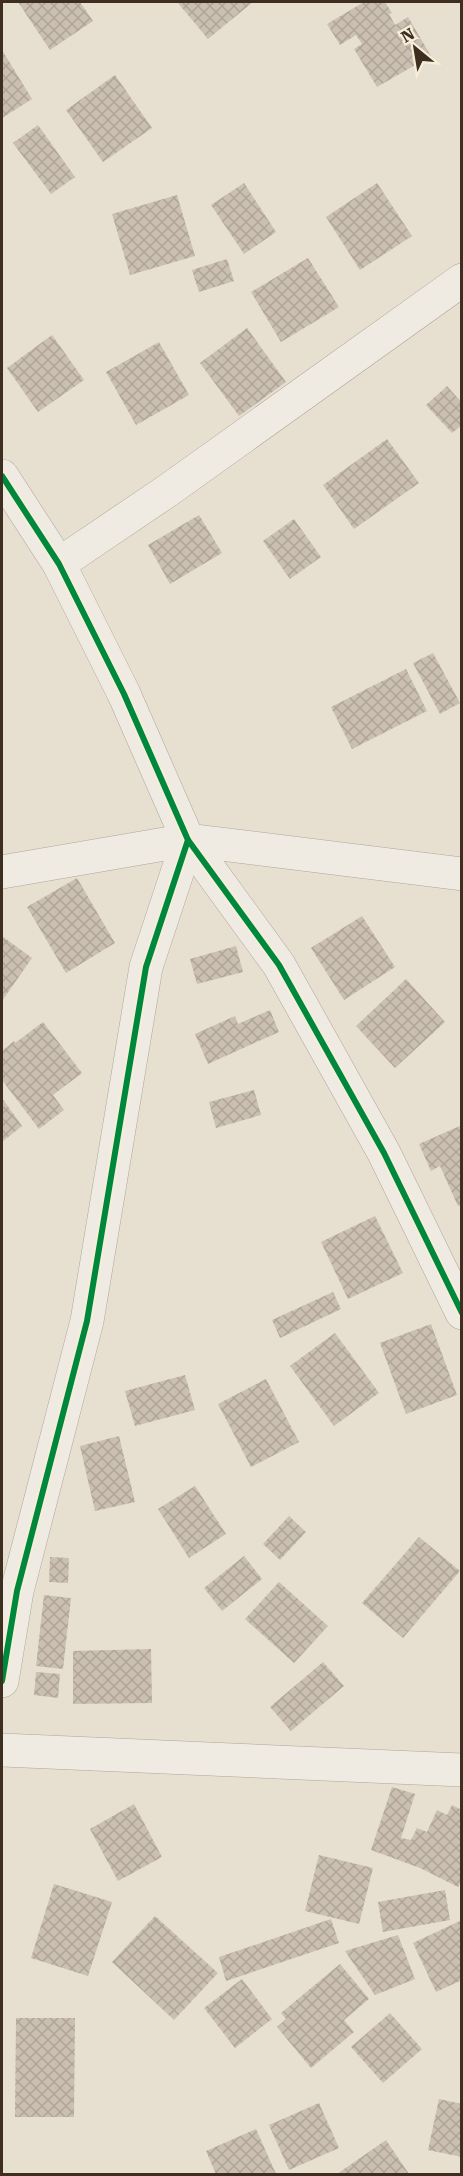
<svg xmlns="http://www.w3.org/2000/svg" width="463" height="2176" font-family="'Roboto Serif',serif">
<defs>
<pattern id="building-cross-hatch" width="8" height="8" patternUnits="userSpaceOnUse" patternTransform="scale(1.5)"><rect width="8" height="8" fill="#cbbfb2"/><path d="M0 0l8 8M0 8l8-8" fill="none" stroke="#afa499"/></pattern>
</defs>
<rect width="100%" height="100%" fill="#e7e0d1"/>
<g fill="url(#building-cross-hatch)">
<path d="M18,2H80L93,21L50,50Z"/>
<path d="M181,2H253L208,39L178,3Z"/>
<path d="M364,2H385L392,13L389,14L395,25L408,17L431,56L377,87L354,49L362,44L356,35L340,45L327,24Z"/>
<path d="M2,50L32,99L2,118Z"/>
<path d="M115,75L152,128L103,162L66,110Z"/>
<path d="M38,125L75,177L51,194L13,143Z"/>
<path d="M244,183L276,232L244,254L211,205Z"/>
<path d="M377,183L412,236L360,270L326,217Z"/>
<path d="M177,195L195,256L130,275L112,214Z"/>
<path d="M308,258L339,307L281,342L251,292Z"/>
<path d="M227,259L234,281L199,292L192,270Z"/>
<path d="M247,328L286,382L239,416L200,363Z"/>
<path d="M52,335L84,380L38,412L7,368Z"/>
<path d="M159,342L189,395L136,425L106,372Z"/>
<path d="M447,386L462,403V425L452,433L426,405Z"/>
<path d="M387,439L419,483L354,529L323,485Z"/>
<path d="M199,515L222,553L170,584L148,545Z"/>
<path d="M294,519L321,557L290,579L263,541Z"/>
<path d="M433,653L460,703L440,714L413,663Z"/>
<path d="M406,669L427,711L352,749L331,707Z"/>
<path d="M77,878L115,943L66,973L27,907Z"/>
<path d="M362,916L395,967L344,1000L311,948Z"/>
<path d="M2,936L32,958L2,1001Z"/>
<path d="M236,946L243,972L197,984L190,959Z"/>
<path d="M406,979L445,1022L395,1068L356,1026Z"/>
<path d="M270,1010L279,1032L208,1064L195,1034L235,1016L238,1024Z"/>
<path d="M43,1022L82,1073L53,1095L64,1110L39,1129L2,1080V1051L14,1041L15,1043Z"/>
<path d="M254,1090L261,1115L216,1128L209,1102Z"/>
<path d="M2,1098L22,1126L2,1142Z"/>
<path d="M462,1125V1205L458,1206L440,1166L431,1171L419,1144Z"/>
<path d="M375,1216L403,1273L348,1299L321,1242Z"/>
<path d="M333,1292L341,1309L280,1338L272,1320Z"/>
<path d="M431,1324L457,1395L406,1414L380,1343Z"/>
<path d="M335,1333L379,1393L334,1426L290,1366Z"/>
<path d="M185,1375L195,1410L135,1426L125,1391Z"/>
<path d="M266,1379L299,1442L251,1467L218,1404Z"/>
<path d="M119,1436L135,1502L95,1511L80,1446Z"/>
<path d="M195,1486L226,1534L189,1558L158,1509Z"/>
<path d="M289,1516L306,1532L280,1560L263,1544Z"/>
<path d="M419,1537L460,1571L403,1638L362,1603Z"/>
<path d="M244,1556L262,1579L222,1611L204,1588Z"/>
<path d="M50,1557L69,1558L68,1583L49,1582Z"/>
<path d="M279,1582L328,1626L294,1663L245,1619Z"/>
<path d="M44,1595L71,1598L63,1669L36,1666Z"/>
<path d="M151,1649L152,1703L73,1704V1651Z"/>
<path d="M323,1662L344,1686L291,1731L270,1707Z"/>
<path d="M36,1672L60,1674L58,1698L34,1695Z"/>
<path d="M392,1787L415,1794L401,1838L411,1840L417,1828L427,1832L437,1810L447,1815L452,1805L462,1810V1880L458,1887L420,1868L371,1850Z"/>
<path d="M134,1804L162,1857L118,1881L90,1829Z"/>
<path d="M319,1855L373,1868L359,1924L305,1911Z"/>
<path d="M54,1884L112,1902L88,1976L31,1958Z"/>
<path d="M445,1890L450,1920L383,1932L378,1902Z"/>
<path d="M155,1916L218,1973L174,2020L112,1962Z"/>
<path d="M331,1919L339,1943L226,1981L219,1957Z"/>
<path d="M462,1920V1980L436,1992L413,1943Z"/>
<path d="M398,1935L415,1979L375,1995L345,1951Z"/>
<path d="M340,1964L369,1999L344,2020L354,2032L311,2068L277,2027L286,2019L281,2013Z"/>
<path d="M242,1979L272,2019L235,2048L204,2008Z"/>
<path d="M390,2013L422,2049L383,2083L351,2047Z"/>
<path d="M16,2018H75L74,2117H15Z"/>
<path d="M439,2099L462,2104V2157L428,2150Z"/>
<path d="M319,2103L339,2148L289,2170L269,2125Z"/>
<path d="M256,2129L276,2174H216L206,2151Z"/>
<path d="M386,2140L409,2174H337Z"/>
</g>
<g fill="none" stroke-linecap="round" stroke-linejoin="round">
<defs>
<g id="minor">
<path d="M2,476L59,564L124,694L188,840L279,965L384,1153L462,1313"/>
<path d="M59,564L167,491L462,280"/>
<path d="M2,872L188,840L462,874"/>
<path d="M2,1681L17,1591L87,1321L146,967L188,840"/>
<path d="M2,1750L462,1770"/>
</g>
</defs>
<use href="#minor" stroke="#ada599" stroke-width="34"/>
<use href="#minor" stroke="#efebe3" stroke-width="33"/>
<defs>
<g id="cycleway">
<path d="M2,476L59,564L124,694L188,840L279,965L384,1153L462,1313"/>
<path d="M2,1681L17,1591L87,1321L146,967L188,840"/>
</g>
</defs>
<use href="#cycleway" stroke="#f7eed8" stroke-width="10"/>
<use href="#cycleway" stroke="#00873e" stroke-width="6"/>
</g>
<rect width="463" height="2176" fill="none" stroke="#3d2e20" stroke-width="6"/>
<g transform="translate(415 48) rotate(330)" stroke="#f7eed8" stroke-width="4.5" paint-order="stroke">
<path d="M0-4.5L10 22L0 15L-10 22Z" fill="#3d2e20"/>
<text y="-9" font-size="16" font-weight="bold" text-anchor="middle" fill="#3d2e20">N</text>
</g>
</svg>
